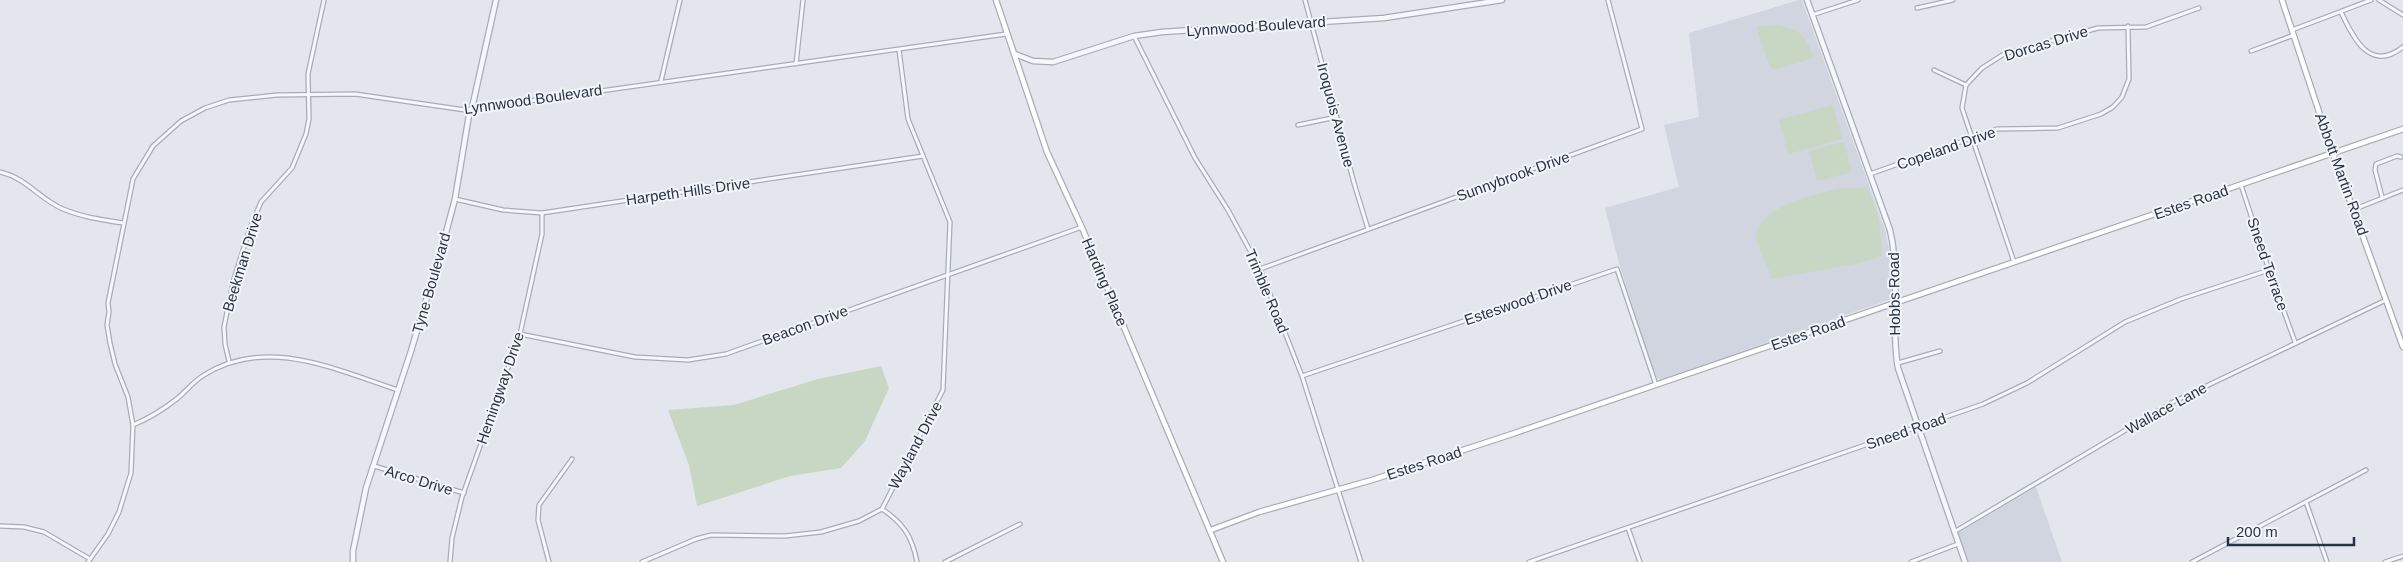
<svg xmlns="http://www.w3.org/2000/svg" width="2403" height="562" font-family="Arial,sans-serif">
<rect width="100%" height="100%" fill="#e3e6ec"/>
<g fill="#d0d5df">
<path d="M1799,0H1802L1885,230L1891,258V299L1662,379L1657,378L1647,352L1619,263L1605,208L1679,187L1664,125L1699,117L1689,33Z"/>
<path d="M2036,487L2062,562H1968L1958,533Z"/>
</g>
<g fill="#c7d7c3">
<path d="M1778,25C1800,30 1807,36 1813,58L1775,70L1770,67L1756,27Z"/>
<path d="M1833,105L1842,139L1788,154L1779,120Z"/>
<path d="M1844,142L1852,172L1817,181L1809,151Z"/>
<path d="M1842,188H1867C1879,210 1881,231 1882,256L1860,263L1772,279C1768,266 1759,252 1757,239C1752,207 1821,193 1842,188Z"/>
<path d="M881,366L889,388L865,441L841,468L790,476L697,506L689,465L668,410L734,405L818,379Z"/>
</g>
<g fill="none" stroke-linecap="round" stroke-linejoin="round">
<defs>
<g id="minor">
<path d="M1305,0L1354,183L1368,229"/>
<path d="M2379,0L2403,15"/>
<path d="M1917,8L1953,0"/>
<path d="M2341,12C2353,38 2370,73 2403,47"/>
<path d="M1812,15L1858,0"/>
<path d="M2292,30L2371,0"/>
<path d="M1134,36L1195,158L1228,210L1260,269L1302,376L1361,562"/>
<path d="M2251,51L2294,35"/>
<path d="M796,64L803,0"/>
<path d="M1934,70L1966,85"/>
<path d="M661,81L680,0"/>
<path d="M1298,125L1337,117"/>
<path d="M0,172C27,178 39,199 63,209C82,217 103,220 123,223"/>
<path d="M1870,174L1997,129L2058,128L2101,114L2113,107L2122,97L2129,79L2128,26"/>
<path d="M2241,185L2269,270L2295,342"/>
<path d="M2382,197L2375,170L2376,164L2397,156L2401,157"/>
<path d="M455,199L503,210L542,213L923,156"/>
<path d="M2355,209L2403,190"/>
<path d="M2014,262L1962,108L1966,85L1982,68L2004,54L2098,28L2146,27L2199,8"/>
<path d="M1260,269L1642,129L1608,0"/>
<path d="M520,334L635,357L688,360L726,354L1082,227"/>
<path d="M229,361L225,344L224,327L233,282L250,228L261,202L292,168L306,134L309,119L308,74L324,0"/>
<path d="M1898,363L1940,351"/>
<path d="M1302,376L1617,269L1656,385"/>
<path d="M133,425C150,418 164,409 178,398C187,390 194,381 204,375C267,336 334,369 398,390"/>
<path d="M374,466L464,493"/>
<path d="M2306,502L2327,562"/>
<path d="M882,509C903,523 912,536 917,562"/>
<path d="M0,526L24,527L44,532L90,559"/>
<path d="M1628,528L1640,562"/>
<path d="M1954,532L2173,402L2386,300"/>
<path d="M88,562L108,534L119,512L131,473L133,425L128,397L115,364L110,343L107,325L109,312L108,303L133,179L153,146L181,121L205,108L229,100L277,95L355,94L465,110L1006,34"/>
<path d="M450,562L452,538L462,497L520,334L542,234V213"/>
<path d="M549,562L538,520L539,505L572,459"/>
<path d="M642,562L696,539L711,535L785,536L821,532L859,521L882,509L943,390L950,222L908,119L899,50"/>
<path d="M945,562L1020,524"/>
<path d="M1529,562L1983,404L2027,383L2125,322L2181,299L2269,270"/>
<path d="M1911,562L1958,544"/>
<path d="M2192,562L2366,470"/>
<path d="M2385,562L2403,556"/>
</g>
<g id="tertiary">
<path d="M1807,0L1890,230C1901,276 1890,322 1898,368L1965,562"/>
<path d="M1015,54L1033,61L1053,62L1134,36L1162,32L1384,18L1502,0"/>
<path d="M353,562V551L366,488L411,351L444,240L455,199L469,115L472,108L496,0"/>
</g>
<g id="secondary">
<path d="M996,0L1047,152L1083,230L1223,562"/>
<path d="M2282,0L2333,154L2403,347"/>
<path d="M1211,530L1259,512L1372,480L1512,434L2403,129"/>
</g>
</defs>
<use href="#minor" stroke="#a7adb7" stroke-width="5.5"/>
<use href="#tertiary" stroke="#a7adb7" stroke-width="7"/>
<use href="#secondary" stroke="#a7adb7" stroke-width="7"/>
<use href="#minor" stroke="#f6f7fa" stroke-width="3"/>
<use href="#tertiary" stroke="#f6f7fa" stroke-width="4.5"/>
<use href="#secondary" stroke="#fff" stroke-width="4.5"/>
</g>
<g text-anchor="middle" dominant-baseline="central" stroke-width="4" stroke-linejoin="round" paint-order="stroke">
<g font-size="15" fill="#283347" stroke="#f3f5f9">
<text transform="translate(1256 26) rotate(-4)">Lynnwood Boulevard</text>
<text transform="translate(2046 43) rotate(-17)">Dorcas Drive</text>
<text transform="translate(533 99) rotate(-8)">Lynnwood Boulevard</text>
<text transform="translate(1336 115) rotate(75)">Iroquois Avenue</text>
<text transform="translate(1946 148) rotate(-19)">Copeland Drive</text>
<text transform="translate(2342 174) rotate(70)">Abbott Martin Road</text>
<text transform="translate(1513 176) rotate(-20)">Sunnybrook Drive</text>
<text transform="translate(688 191) rotate(-8)">Harpeth Hills Drive</text>
<text transform="translate(2191 202) rotate(-19)">Estes Road</text>
<text transform="translate(242 262) rotate(-73)">Beekman Drive</text>
<text transform="translate(2268 264) rotate(71)">Sneed Terrace</text>
<text transform="translate(1105 282) rotate(67)">Harding Place</text>
<text transform="translate(431 283) rotate(-74)">Tyne Boulevard</text>
<text transform="translate(1267 291) rotate(67)">Trimble Road</text>
<text transform="translate(1894 294) rotate(-91)">Hobbs Road</text>
<text transform="translate(1518 302) rotate(-19)">Esteswood Drive</text>
<text transform="translate(805 325) rotate(-20)">Beacon Drive</text>
<text transform="translate(1808 333) rotate(-19)">Estes Road</text>
<text transform="translate(500 388) rotate(-71)">Hemingway Drive</text>
<text transform="translate(2166 408) rotate(-29)">Wallace Lane</text>
<text transform="translate(1906 431) rotate(-19)">Sneed Road</text>
<text transform="translate(915 445) rotate(-62)">Wayland Drive</text>
<text transform="translate(1424 463) rotate(-18)">Estes Road</text>
<text transform="translate(419 480) rotate(17)">Arco Drive</text>
</g>
</g>
<path d="M2228 537v8h126v-8" fill="none" stroke="#283347" stroke-width="2.5"/>
<text x="2236" y="537" font-size="15" fill="#283347" stroke="#f3f5f9" stroke-width="4" paint-order="stroke">200 m</text>
</svg>
